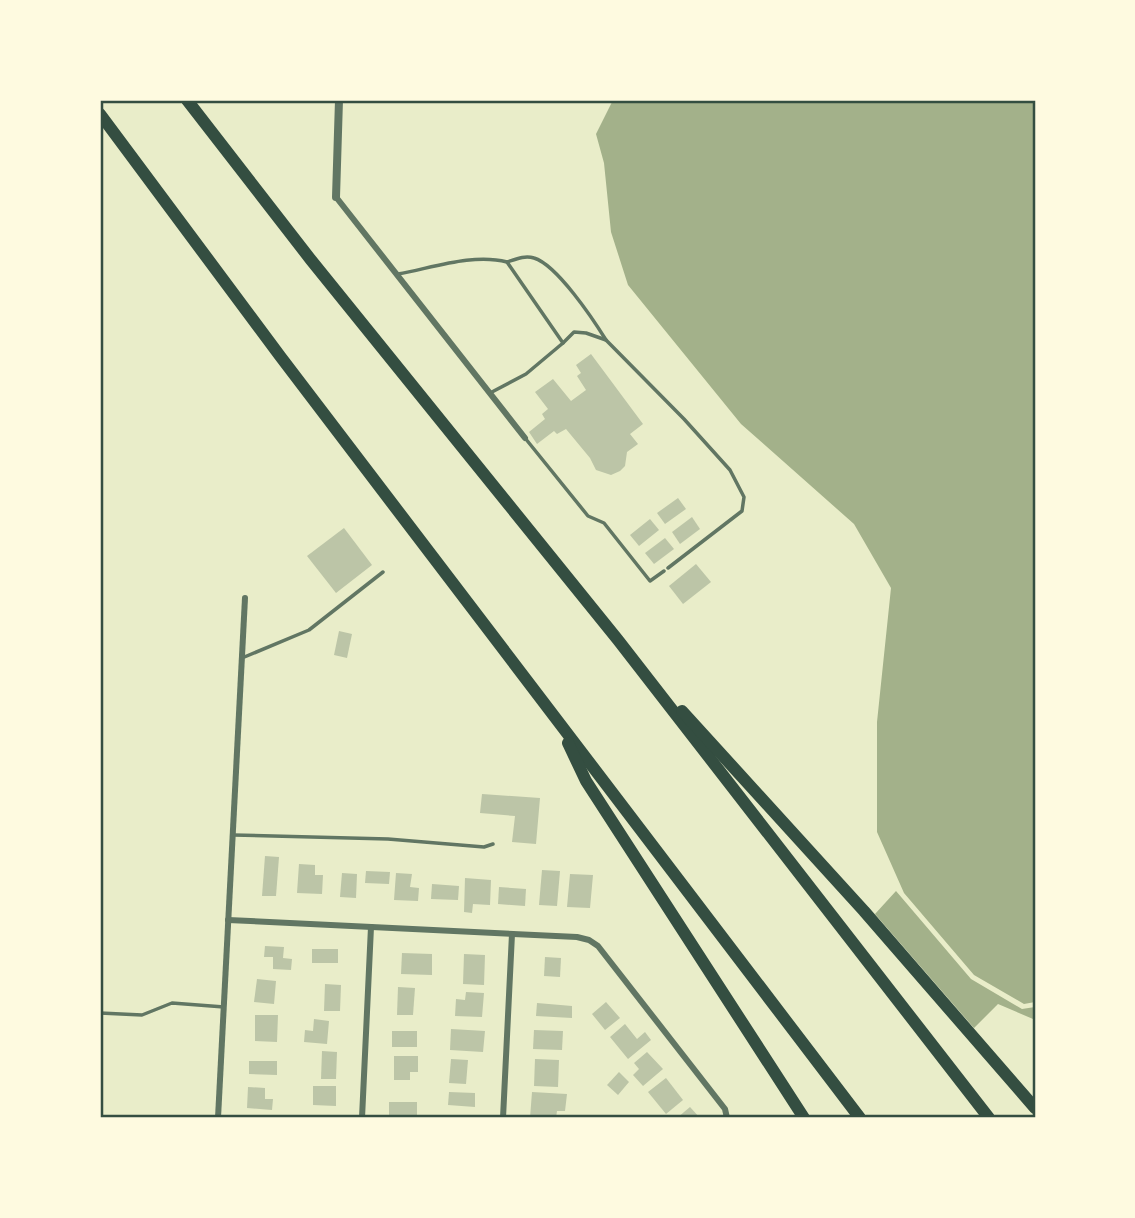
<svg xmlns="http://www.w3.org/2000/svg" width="1135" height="1218" font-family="Poppins,sans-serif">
<rect width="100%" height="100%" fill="#e9edc9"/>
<g fill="#a3b18a">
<path d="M613,100H1035V1002L1024,1004L974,975L904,893L877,832V722L891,588L854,524L741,424L628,285L611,232L604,163L596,134Z"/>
<path d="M896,891L971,979L1022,1009L1035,1007V1017L1033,1019L998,1004L974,1028L875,914Z"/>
</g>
<g fill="#bcc5a7">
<path d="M591,354L643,424L630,434L638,444L627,452L625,466L620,471L611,475L596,470L590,458L566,429L557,434L554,431L537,444L529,432L545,419L542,414L548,409L535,392L553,379L571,401L586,390L577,376L581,373L576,365Z"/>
<path d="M678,498L686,509L665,524L657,513Z"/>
<path d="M692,517L700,529L680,544L672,532Z"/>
<path d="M650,519L659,530L639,546L630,535Z"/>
<path d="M344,528L372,565L336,593L307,556Z"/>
<path d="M665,538L674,549L654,564L645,553Z"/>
<path d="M696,564L711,582L683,604L669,586Z"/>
<path d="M339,631L352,634L347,658L334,655Z"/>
<path d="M482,794L540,798L536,844L512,842L515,816L480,813Z"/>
<path d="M265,856L279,857L276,896H262Z"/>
<path d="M299,864L315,865V875H323L322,894L297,893Z"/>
<path d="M542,870L560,871L557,906L539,905Z"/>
<path d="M366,871L390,872L389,884L365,883Z"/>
<path d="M342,873L357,874L356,898L340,897Z"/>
<path d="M396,873L412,874L410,887L419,888L418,901L394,900Z"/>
<path d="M570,874L593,875L590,908L567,907Z"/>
<path d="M465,878L491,880L490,905L473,904L472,913L464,912Z"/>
<path d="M432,884L459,886L458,900L431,899Z"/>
<path d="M499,887L526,889L525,906L498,904Z"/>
<path d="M265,946L284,947L283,958L292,959L291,970L273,969V957H264Z"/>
<rect x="312" y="949" width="26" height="14"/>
<path d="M402,953L432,954V975L401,974Z"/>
<path d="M464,954L485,955L484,985L463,984Z"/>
<path d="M545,957L561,958L560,977L544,976Z"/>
<path d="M257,979L276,981L274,1004L254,1002Z"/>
<path d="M325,984L341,985L340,1011H324Z"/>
<path d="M398,987L415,988L413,1015H397Z"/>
<path d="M466,992L484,993L482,1017L455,1016L456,999L465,1000Z"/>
<path d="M606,1002L620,1018L605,1030L592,1014Z"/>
<path d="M537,1003L572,1006V1018L536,1016Z"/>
<path d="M255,1015H278L277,1042L255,1041Z"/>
<path d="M314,1019L329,1021L327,1044L304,1042L305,1030L313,1031Z"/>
<path d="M625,1024L637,1039L645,1032L651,1040L628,1059L610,1037Z"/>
<path d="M451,1029L485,1031L483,1052L450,1050Z"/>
<path d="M534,1030L563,1031L562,1050L533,1049Z"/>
<rect x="392" y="1031" width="25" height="16"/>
<path d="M322,1051L337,1052L336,1079H321Z"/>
<path d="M647,1052L663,1069L643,1086L633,1075L639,1069L634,1063Z"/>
<path d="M394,1056H418V1072H410V1080H394Z"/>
<path d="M451,1059L468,1060L466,1084L449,1083Z"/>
<path d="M535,1059L559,1060L558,1087L534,1086Z"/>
<path d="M249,1061H277V1075L249,1074Z"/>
<path d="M619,1072L629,1082L618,1095L607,1085Z"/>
<path d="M666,1078L683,1100L666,1114L648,1092Z"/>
<path d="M313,1086H336V1106L313,1105Z"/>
<path d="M248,1087L265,1088V1099H273L272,1110L247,1108Z"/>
<path d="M449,1092L475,1093V1107L448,1105Z"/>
<path d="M532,1092L567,1094L565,1111H557L556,1118H530Z"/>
<rect x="389" y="1102" width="28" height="16"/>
<path d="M690,1107L700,1118H677Z"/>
</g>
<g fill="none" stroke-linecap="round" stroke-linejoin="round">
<g stroke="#617663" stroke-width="3.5">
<path d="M507,262C516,259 525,255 534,258C557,265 593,319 606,340"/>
<path d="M398,274C432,268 473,253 507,262L563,343L526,374L490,393"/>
<path d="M563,343L574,332L586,333L606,340L684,419L730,470L744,497L742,511L668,568"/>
<path d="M525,438L588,516L604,523L650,581L664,571"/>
<path d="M242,658L309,630L383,572"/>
<path d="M233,835L388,839L484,847L493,844"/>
<path d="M100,1013L142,1015L172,1003L224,1007"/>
</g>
<g stroke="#617663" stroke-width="6">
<path d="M336,197L525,438"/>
<path d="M228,920L577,937L589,940L598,946L725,1109L727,1118"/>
<path d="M218,1118L245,598"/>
<path d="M362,1118L371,927"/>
<path d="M503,1118L512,934"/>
</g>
<path stroke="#617663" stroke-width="8" d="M336,197L339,100"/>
<g stroke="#344e41" stroke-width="12">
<path d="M187,100L311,260L618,640L989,1118"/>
<path d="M100,114L280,356L860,1118"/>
<path d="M682,711L864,911L1035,1108"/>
<path d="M568,743L586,781L804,1118"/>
</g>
</g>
<rect width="1135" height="1218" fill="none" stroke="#fefae0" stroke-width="203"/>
<rect x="102" y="102" width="932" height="1014" fill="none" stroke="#344e41" stroke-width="2.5"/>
</svg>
